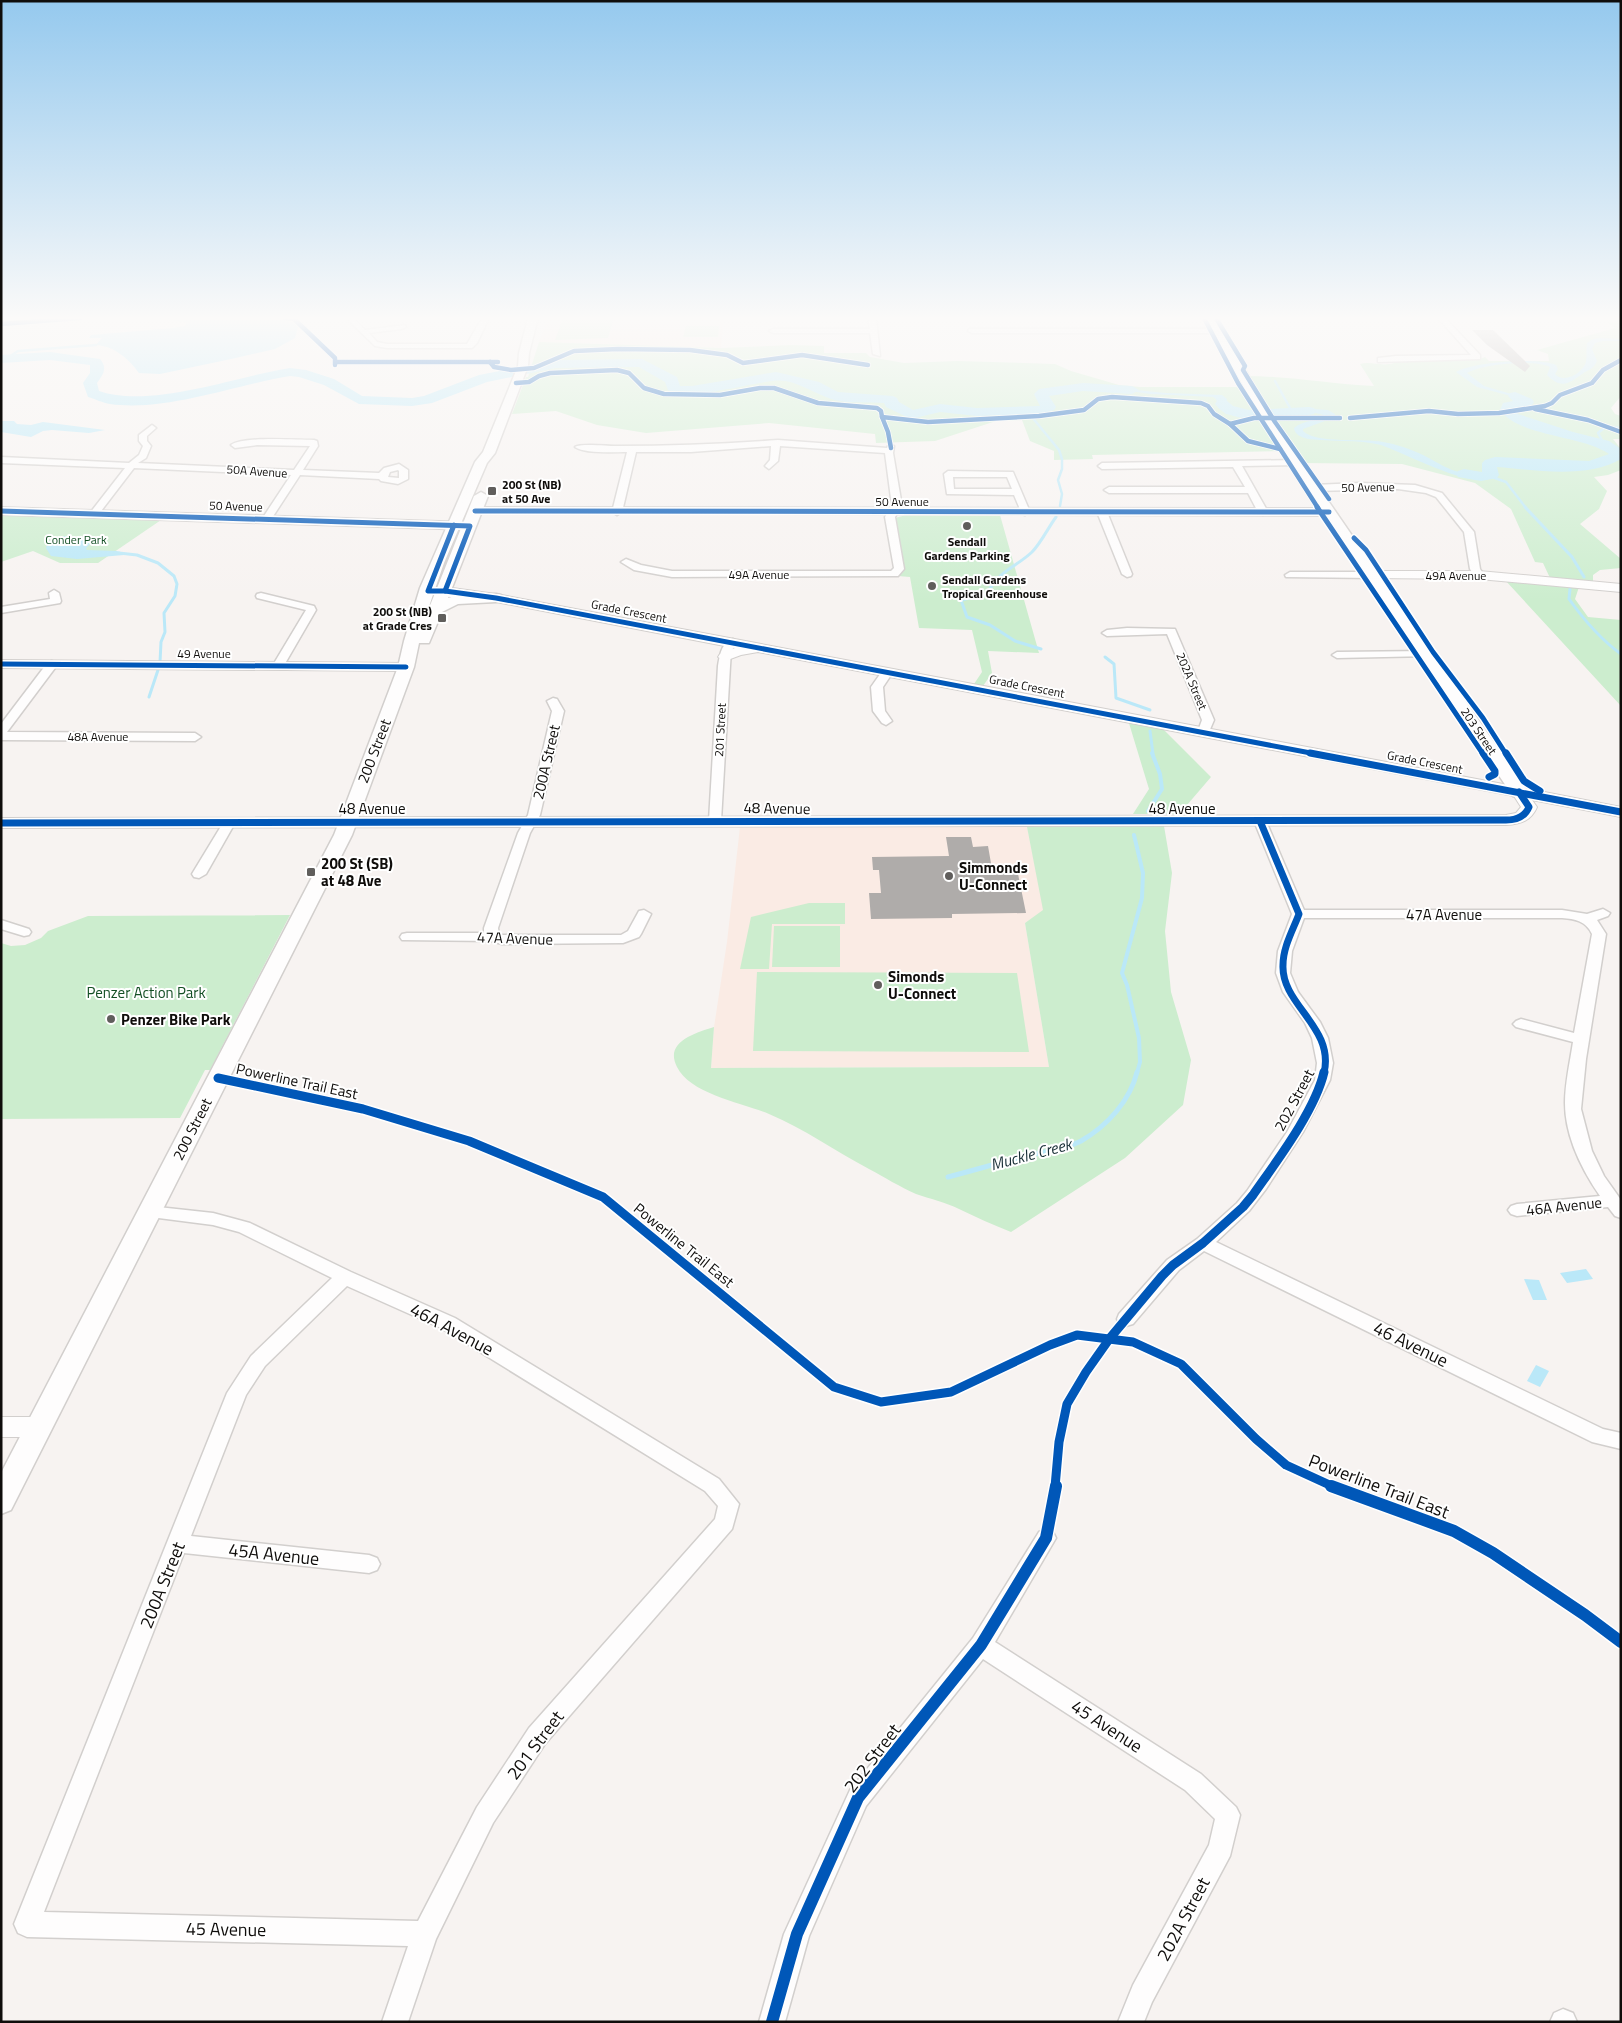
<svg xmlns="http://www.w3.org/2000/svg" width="1622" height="2023" font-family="'Titillium Web',sans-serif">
<rect width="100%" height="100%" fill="#f7f3f1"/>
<g fill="#faebe4">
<path d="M548,318H724L721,348L539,342Z"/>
<path d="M740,827H1027L1044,911L1025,923L1049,1067L711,1068L714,1027L727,942Z"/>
</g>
<g fill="#ccedce">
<path d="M563,318H614L608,338L555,340Z"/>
<path d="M1621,320V396L1611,408L1615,414L1621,416V439H1613L1621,449V470L1608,475L1594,477L1607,491L1599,509L1580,524L1621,559V568L1600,570L1593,575V583L1550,578L1543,563L1535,562L1511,509L1475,483L1402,464L1300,463L1273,421L1278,420L1268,405H1263L1245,376C1288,376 1331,384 1374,386L1360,364C1371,361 1382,367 1394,363V360L1399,359H1480L1485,357L1489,361H1549L1548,354L1537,350L1615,328L1609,323Z"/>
<path d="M686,326H719L718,337H683Z"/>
<path d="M539,342L721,348L792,345L824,346V353H866L870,357L904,363L957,361L1055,364L1071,371L1119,385L1140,387H1241L1245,389L1254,405H1250L1259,421H1264L1284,451L1092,455L1093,459L1054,460V451L1030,441L1022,420L996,421L935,441L876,443L875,434L769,423L646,433L597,425L556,411L512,414L526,377H528Z"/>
<path d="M1,514L164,518L98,563H60L33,551L1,562Z"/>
<path d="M906,515H1000L1039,653L988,651L992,673L983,686L974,684L982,672L972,630L919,628L910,577L898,576L904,571L895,518Z"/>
<path d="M1505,580L1579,587L1575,599L1588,617L1621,620V706Z"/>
<path d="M1128,720L1161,727L1211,777L1181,812L1182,814H1133L1149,789Z"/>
<path d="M1164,826L1172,873L1165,931L1171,992L1191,1060L1183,1105L1125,1158L1011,1232C993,1225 976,1217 959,1209C945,1202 930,1199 916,1194C900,1187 884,1177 869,1169C835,1151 805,1129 769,1114C743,1103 690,1094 677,1067C664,1042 695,1033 714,1027L711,1068L1049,1067L1025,923L1043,910L1027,827Z"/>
<path d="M809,903H845V924H772L769,969H740L751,917Z"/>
<path d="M290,915L210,1070H205L180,1118L1,1119V943L11,946L25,945L41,938L48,931L88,916Z"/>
<path d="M774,926H840V967H772Z"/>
<path d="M757,972L1017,973L1029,1052L753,1051Z"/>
</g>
<g fill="#bae8f8">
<path d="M218,318H275L293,321L298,327L295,338L275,349L231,359L160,374L139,373C129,359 114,346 96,345L102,338H89L91,335L173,328L185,326L186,323L181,321L184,320Z"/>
<path d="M1600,338L1621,339V341H1603L1595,343L1592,349L1597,361C1594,368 1591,369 1585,372C1570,382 1563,391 1547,375L1550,367C1534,359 1482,364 1467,373L1484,386L1525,398L1530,403L1524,406L1502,408L1505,405L1520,401L1511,396L1477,387L1456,372C1473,362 1539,357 1556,365L1558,369L1555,374C1564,384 1583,373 1586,362C1587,356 1586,350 1587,343L1593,339Z"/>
<path d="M1096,386L1166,393L1222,395L1227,399L1226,404C1232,413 1244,412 1254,412L1256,416L1226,414L1219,408L1216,399L1213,397L1150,394Z"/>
<path d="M1298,408L1328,410L1335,414L1334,417C1326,417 1323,414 1315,413C1301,412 1288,414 1274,415L1272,411Z"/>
<path d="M1333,418L1303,429V431C1316,444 1364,438 1383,442C1396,444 1410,449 1423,455C1443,465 1456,476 1480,474L1486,468H1496C1493,471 1494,476 1491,478C1471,489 1402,452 1381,445C1358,439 1331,442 1308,439C1301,437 1295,435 1294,428C1303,420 1322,419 1333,418Z"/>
<path d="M1,421H14L17,424L31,425L43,422L105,430L89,433L52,430L43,431L31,437L1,432Z"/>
<path d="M65,536L90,538L91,543L86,548L87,550L117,551L124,553V555L77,559L51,556L46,548L48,542Z"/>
<path d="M1586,1269L1593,1279L1567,1283L1560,1273Z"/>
<path d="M1524,1279L1539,1280L1547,1300H1533Z"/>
<path d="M1536,1365L1549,1371L1540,1387L1527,1381Z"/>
</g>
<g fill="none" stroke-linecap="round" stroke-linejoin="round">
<g stroke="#bae8f8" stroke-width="2.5">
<path d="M172,318L181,321"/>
<path d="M6,359L18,351L96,345"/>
<path d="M1275,381L1290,408L1289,412"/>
<path d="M1027,411L1059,450L1062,459V469L1058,480L1062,494L1060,506"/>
<path d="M1613,427L1621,428"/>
<path d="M1604,428L1598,433L1604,444"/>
<path d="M1489,476L1506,482L1526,508"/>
</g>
<g stroke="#bae8f8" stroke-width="3">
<path d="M1525,507L1572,557L1584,577"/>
<path d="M119,553L137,555L158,563L174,576L177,584L175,596L164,613L165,632L161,642L160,662"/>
<path d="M1570,589L1569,599C1584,620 1600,639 1621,654"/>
<path d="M1041,649L1015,641L990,625L967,617L961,600L987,594C999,570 1015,568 1032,552C1041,543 1048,528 1056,517"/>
<path d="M1105,657L1114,664L1116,698L1150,710"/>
<path d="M149,697L158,670"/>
<path d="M1150,731L1153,754"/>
</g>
<g stroke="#bae8f8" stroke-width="4">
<path d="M1148,811L1162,789L1160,774L1152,753"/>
<path d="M1134,835L1143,873L1142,898L1122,973L1127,985L1139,1038L1140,1062L1137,1073"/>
</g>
<path stroke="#bae8f8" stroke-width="5" d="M948,1177C971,1171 995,1164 1018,1158C1038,1152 1062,1151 1081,1141C1107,1126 1130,1101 1137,1072"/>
<g fill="#bae8f8" fill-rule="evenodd">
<path d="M50,352L100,359C108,368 103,375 97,383L99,391C150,409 237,376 290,368L306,370L334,379L362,396L412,398L424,396L479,375L556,360L642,359L677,377L680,386H692L776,372L819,382L838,392L893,396L897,398L899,402L913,410L940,404L977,408L1040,406L1034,394L1039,389L1083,383L1132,386L1139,390L1132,394L1083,391L1049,396L1056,407L1054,410L1043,414L977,416L940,412L911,419L886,407L884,403C869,402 845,404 831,399C813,393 793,378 773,381C751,383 684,402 668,390L665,382L639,367L556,368L487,382L432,403L412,406L359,404L324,385L299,377L290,376C235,385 165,412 110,404C103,403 95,399 88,397L83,383L90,373V365L50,360L1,363V355Z"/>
<path d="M1515,392L1532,399L1534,402L1532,405L1514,409L1518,414L1573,432L1609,441L1621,449V459C1588,479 1534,470 1497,467L1499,475L1497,478L1481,481L1458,477L1456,474L1458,471L1464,469L1482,472V463L1485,460L1495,457L1589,461L1609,454C1583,435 1519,437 1500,410L1503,403L1513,401L1508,396L1510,393Z"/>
<path d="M1222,400L1227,401L1233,406L1249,410L1309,407L1314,408L1316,411L1314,414L1309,415C1283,416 1232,428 1215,404L1217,401Z"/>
</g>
</g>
<g fill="#afacaa">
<path d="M1472,330H1493L1530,366L1525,372L1487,345Z"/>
<path d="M946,837H971L973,847L988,846L992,869H1017L1026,913L952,914V918L871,919L869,893H881L879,870H873L872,857L949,856Z"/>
</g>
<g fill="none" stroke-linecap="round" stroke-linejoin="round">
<defs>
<g id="minor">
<path d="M346,318H353L365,330L405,325L406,327L402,329L369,333L377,342L387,344H467L482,318H489L477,343L472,348H387L375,346Z"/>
<path d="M868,318H876L880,356L873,354L870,333H773L769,331L773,329H870Z"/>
<path d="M1438,318H1445L1480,355V359L1378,362V358L1396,356L1471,355Z"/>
<path d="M969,329H1217L1221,331L1217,333H972L968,331Z"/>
<path d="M152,425L156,428L147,436V441L151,446L146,458L138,463L294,470L310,446L257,445L235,448L231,445C243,436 296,440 314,440L317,441L318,446L303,470L379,473L384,468L399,464L408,470V479L398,484L381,481L379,479L300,475L270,521L267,522L262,519L291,475L134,468L98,515L95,516L90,513L125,468L1,463V457L129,463L139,455L143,446L139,441V435ZM398,470L399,471V478L388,477L390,472Z"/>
<path d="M778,440L887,448L888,446H894L893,453L902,506L895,517L904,569L898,576L672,577L634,570L621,562L626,559L641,565L672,571H891L894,568L885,517L892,506L885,453L780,446L778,461L769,469L765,466L770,460L771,446L691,452H636L622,512L617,515L612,512L627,452C614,452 585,454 575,447C580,443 607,446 616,446C670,446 724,444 778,440Z"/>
<path d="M1296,460L1300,463L1299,465L1242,466L1268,512L1263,515L1258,512L1248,493H1109L1104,490L1109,487H1245L1233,467L1102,469L1098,466L1102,463Z"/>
<path d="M948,471L1013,472L1030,512L1025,515L1022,514L1014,495L947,494L944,474ZM953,477H1007L1012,489H954Z"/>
<path d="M1360,483L1415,485L1442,493L1474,532L1480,569L1484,575L1483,577H1475L1470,569L1464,532L1436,497L1426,493L1398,489L1313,491L1308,488L1313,485Z"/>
<path d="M1102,509L1107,512L1132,574L1131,576L1127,577L1122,574L1097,512Z"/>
<path d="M1290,572H1373L1378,575L1373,578L1286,577L1285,575Z"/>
<path d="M54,590L59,593L61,601L60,603L1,613V607L50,599L49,593Z"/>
<path d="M261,593L314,606L316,610L283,667L279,668L273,665L306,610L257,598L256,596L257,594Z"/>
<path d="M1127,628L1175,629L1214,720L1208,734L1204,735L1198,731L1202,720L1167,634L1107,636L1102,633L1107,630Z"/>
<path d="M733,639L738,642L731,651L730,666L721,821L715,825L709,821L718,666C720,655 721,643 733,639Z"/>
<path d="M1427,651L1431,652L1432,654L1431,656L1337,658L1332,655L1337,652Z"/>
<path d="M52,661L58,664L7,732L195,733L201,737L195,741L1,740V724L48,662Z"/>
<path d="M887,669L893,672L883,687L885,711L892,721L886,725L882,723L873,711L871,687L883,670Z"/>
<path d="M553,698L557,699L564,711L540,815L530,833L498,928L499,935H621L628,931L639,911L644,910L651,914L641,934L639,937L623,943L502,944L491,941L402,940L400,937L402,934L407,933H484V928L518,833L528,815L552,711L547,701Z"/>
<path d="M1260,817L1266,821L1304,910H1562L1587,914L1603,909L1610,913L1608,916L1597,920L1606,934L1586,1059L1581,1109L1592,1151L1604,1176L1621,1200V1218L1615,1216L1608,1207L1517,1216L1511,1214L1508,1210L1511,1206L1517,1204L1600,1196C1582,1170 1565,1136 1565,1103C1565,1083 1570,1062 1573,1042L1516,1027L1513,1024L1516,1021L1521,1019L1574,1033L1592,934C1586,921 1575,919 1562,918H1304L1292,951L1290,973L1298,992L1320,1022L1328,1038L1333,1063L1330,1080L1303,1132L1266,1189L1249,1211L1216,1242L1603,1429L1621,1433V1449L1592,1442L1204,1251L1179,1270L1133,1324L1126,1326L1119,1324L1117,1319L1119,1314L1167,1260L1197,1239L1237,1203L1247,1191L1287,1132L1315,1080L1317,1063L1312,1038L1305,1023L1283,992L1276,973L1278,951L1292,914L1254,821Z"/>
<path d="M229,819L235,823L206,874L199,878L194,877L192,874L223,823Z"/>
<path d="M1,920L29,929L31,932L29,935L24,936L1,929Z"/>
<path d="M149,1206L213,1213L250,1223L351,1272L455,1318L719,1479L739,1504L732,1529L545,1744L493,1823L436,1939L408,2022H382L408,1946L27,1937L18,1933L14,1924L227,1393L251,1356L332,1278L239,1232L213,1225L143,1216L140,1212L143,1208ZM347,1286L441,1328L705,1491L718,1506L715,1519L529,1728L477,1807L418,1921L44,1912L184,1553L369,1573L377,1570L380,1564L377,1558L369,1555L191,1536L246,1395L265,1366Z"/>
<path d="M1046,1529L1053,1532L1056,1538L995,1642L1201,1774L1236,1807L1240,1815L1230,1856L1152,2002L1144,2022H1118L1133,1985L1209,1845L1215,1819L1185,1790L983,1659L866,1806L809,1936L785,2022H759L784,1934L850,1790L973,1638L1039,1532Z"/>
<path d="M1563,2009L1573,2013L1577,2022H1550L1554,2013Z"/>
</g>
<g id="tertiary">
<path d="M1,507L470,522L476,526L470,530L1,515Z"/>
<path d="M475,507L1329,508L1335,512L1329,516L471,513L469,511Z"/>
<path d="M1373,571H1479L1621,584V592L1479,579L1369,578L1367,575L1369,572Z"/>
<path d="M428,587H445L496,594L1519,787L1621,807V817L1532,800L1537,807C1531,821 1521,824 1506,825L1,828V818L1506,815L1516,813L1521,807L1514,796L758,652L741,655L725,661L718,657L720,654L735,648L496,602L423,594L422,591L423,588Z"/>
<path d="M1,660L406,663L413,667L406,671L1,668Z"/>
<path d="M1,1417H38L47,1420L50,1427L47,1434L38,1437H1Z"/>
</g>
<g id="secondary">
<path d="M528,318H538L529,353L528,366L495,453L487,463L444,563L425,618L474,496L481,492L488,496L448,598L455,596L496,594L501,595L503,598L501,601L496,602L458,604L442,612L429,643H419L414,667L352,835L11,1510L1,1514V1473L334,835L398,667L404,641L420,588L475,462L483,452L518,366L519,353Z"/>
<path d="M1205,318H1215L1283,435L1528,792L1525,796L1519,797L1513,796L1510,792L1271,435Z"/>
</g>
</defs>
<use href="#minor" stroke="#d2cfcd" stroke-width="3"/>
<use href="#tertiary" stroke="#d2cfcd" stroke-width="2"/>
<use href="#secondary" stroke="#d2cfcd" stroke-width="3"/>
<use href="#minor" fill="#fefdfd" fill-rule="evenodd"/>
<use href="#tertiary" fill="#fefdfd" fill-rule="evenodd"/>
<use href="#secondary" fill="#fefdfd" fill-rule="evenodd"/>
<defs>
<g id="cycleway-far4">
<path d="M285,318L294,319L335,358V365"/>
<path d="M1204,318L1238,383L1318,508"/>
<path d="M1216,318L1245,366L1243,370L1275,422L1329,499"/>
<path d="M1,324L80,318"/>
<path d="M336,362H498"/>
<path d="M490,362L494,367L511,370L534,368L574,351L618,349L690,350L727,355L743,363L802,355L868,365"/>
<path d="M516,383L529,382L539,376L550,373L617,370L629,373L644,388L664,394L720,395L760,388H774L818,403L877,408L881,411L882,417"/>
<path d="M1535,409L1588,420L1621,432"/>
<path d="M1350,418L1429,411L1458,414L1499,413L1545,406L1552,403L1560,395L1592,383L1603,370L1621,360"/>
<path d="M1230,424L1254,418H1340"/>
<path d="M891,448L888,432L882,417L928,422L1039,416L1084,410L1098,399L1112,397L1201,403L1208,406L1214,414L1230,424L1248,441L1280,449"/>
</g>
<g id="cycleway-far3">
<path d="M1317,507L1483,754"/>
<path d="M1,511L470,526L445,591"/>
<path d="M475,511L1329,512"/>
<path d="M454,525L428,591H445L496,598L1316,754"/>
<path d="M1354,538L1366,550L1433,652L1483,718L1506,754"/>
<path d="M1,664L406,667"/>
</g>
<g id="cycleway-far2">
<path d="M1310,753L1621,812"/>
<path d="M1483,753L1495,771V774L1489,777"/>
<path d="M1506,753L1524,781L1540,791"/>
<path d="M1260,821L1299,914C1293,930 1283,947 1283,965C1281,1005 1335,1027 1324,1073"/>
<path d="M1,823L1506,820C1517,820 1525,817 1529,807L1519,792"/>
</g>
<g id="cycleway-far1">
<path d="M218,1078L363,1109L469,1141L603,1197L834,1387L881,1402L951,1392L1050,1345L1077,1335L1133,1342L1181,1364L1256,1439L1286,1465L1334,1487"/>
<path d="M1055,1487L1059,1442L1067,1404L1086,1372L1110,1338L1162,1276L1173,1265L1203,1243L1243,1207L1253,1195C1276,1162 1315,1111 1324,1072"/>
</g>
<g id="cycleway">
<path d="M1331,1486L1454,1531L1493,1553L1585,1615L1621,1642"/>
<path d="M772,2022L797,1934L858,1798L981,1645L1046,1538L1056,1486"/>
</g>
</defs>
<use href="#cycleway-far4" stroke="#fff" stroke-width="6"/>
<use href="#cycleway-far3" stroke="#fff" stroke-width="8"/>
<use href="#cycleway-far2" stroke="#fff" stroke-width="10"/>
<use href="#cycleway-far1" stroke="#fff" stroke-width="12"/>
<use href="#cycleway" stroke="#fff" stroke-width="15"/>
<use href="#cycleway-far4" stroke="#0057b8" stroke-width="4.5"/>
<use href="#cycleway-far3" stroke="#0057b8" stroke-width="5"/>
<use href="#cycleway-far2" stroke="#0057b8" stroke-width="7"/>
<use href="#cycleway-far1" stroke="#0057b8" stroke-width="9"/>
<use href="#cycleway" stroke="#0057b8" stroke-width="12"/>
</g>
<linearGradient id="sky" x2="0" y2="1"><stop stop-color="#95c9ee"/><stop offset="0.53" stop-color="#fbfaf9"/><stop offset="1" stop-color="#fbfaf9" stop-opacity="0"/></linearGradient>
<rect width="1622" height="601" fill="url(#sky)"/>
<g fill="#605e5c" stroke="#fff" stroke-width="2">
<rect x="487" y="486" width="10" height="10" rx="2.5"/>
<circle cx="967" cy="526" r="5"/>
<circle cx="932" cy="586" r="5"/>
<rect x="437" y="613" width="10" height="10" rx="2.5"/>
<rect x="306" y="867" width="10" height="10" rx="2.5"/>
<circle cx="949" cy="876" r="5"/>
<circle cx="878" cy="985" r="5"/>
<circle cx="111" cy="1019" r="5"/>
</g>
<g text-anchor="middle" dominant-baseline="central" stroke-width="4" stroke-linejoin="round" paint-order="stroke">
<g font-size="12" fill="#0f0d0b" stroke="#fff">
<text transform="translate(257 471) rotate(4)">50A Avenue</text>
<text transform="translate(1368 487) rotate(-1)">50 Avenue</text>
<text x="902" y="501">50 Avenue</text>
<text transform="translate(236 506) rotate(2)">50 Avenue</text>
<text x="759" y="574">49A Avenue</text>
<text x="1456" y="575">49A Avenue</text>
<text transform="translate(629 611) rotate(11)">Grade Crescent</text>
<text x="204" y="653">49 Avenue</text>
<text transform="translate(1192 681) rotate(67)">202A Street</text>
<text transform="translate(1027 686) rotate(11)">Grade Crescent</text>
<text transform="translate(720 730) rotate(-87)">201 Street</text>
<text transform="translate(1479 731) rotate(56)">203 Street</text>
<text x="98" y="736">48A Avenue</text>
<text transform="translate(1425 762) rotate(11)">Grade Crescent</text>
</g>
<g font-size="12" font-weight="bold" fill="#0f0d0b" stroke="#fff" text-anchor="start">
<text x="502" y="484">200 St (NB)<tspan x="502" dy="14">at 50 Ave</tspan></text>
<text x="967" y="541" text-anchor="middle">Sendall<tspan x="967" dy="14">Gardens Parking</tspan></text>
<text x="942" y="579">Sendall Gardens<tspan x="942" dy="14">Tropical Greenhouse</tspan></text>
<text x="432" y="611" text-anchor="end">200 St (NB)<tspan x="432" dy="14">at Grade Cres</tspan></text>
</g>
<g font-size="12" fill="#134f24" stroke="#fff">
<text x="76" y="539">Conder Park</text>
</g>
<g font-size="15" fill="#0f0d0b" stroke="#fff">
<text transform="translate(374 751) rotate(-69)">200 Street</text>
<text transform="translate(546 762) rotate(-77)">200A Street</text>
<text x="372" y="808">48 Avenue</text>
<text transform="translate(777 808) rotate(1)">48 Avenue</text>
<text x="1182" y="808">48 Avenue</text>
<text x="1444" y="914">47A Avenue</text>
<text transform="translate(515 938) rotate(2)">47A Avenue</text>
<text transform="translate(297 1081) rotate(12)">Powerline Trail East</text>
<text transform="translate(1294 1100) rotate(-62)">202 Street</text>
<text transform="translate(192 1129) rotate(-63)">200 Street</text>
<text transform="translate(1564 1206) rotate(-6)">46A Avenue</text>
<text transform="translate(684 1245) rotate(39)">Powerline Trail East</text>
</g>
<g font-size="15" font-weight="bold" fill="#0f0d0b" stroke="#fff" text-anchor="start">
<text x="321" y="863">200 St (SB)<tspan x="321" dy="17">at 48 Ave</tspan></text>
<text x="959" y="867">Simmonds<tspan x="959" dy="17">U-Connect</tspan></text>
<text x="888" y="976">Simonds<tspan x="888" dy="17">U-Connect</tspan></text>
<text x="121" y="1019">Penzer Bike Park</text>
</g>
<g font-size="15" fill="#134f24" stroke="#fff">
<text x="146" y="992">Penzer Action Park</text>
</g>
<g font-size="16" font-style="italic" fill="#182e36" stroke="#fff">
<text transform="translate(1031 1154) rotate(-15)">Muckle Creek</text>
</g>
<g font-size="18" fill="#0f0d0b" stroke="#fff">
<text transform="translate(452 1329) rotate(28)">46A Avenue</text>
<text transform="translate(1411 1344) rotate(26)">46 Avenue</text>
<text transform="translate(1379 1486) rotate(21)">Powerline Trail East</text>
<text transform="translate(274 1554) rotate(6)">45A Avenue</text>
<text transform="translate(162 1585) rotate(-68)">200A Street</text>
<text transform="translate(1107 1726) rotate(33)">45 Avenue</text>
<text transform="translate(535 1745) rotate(-53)">201 Street</text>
<text transform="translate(872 1758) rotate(-53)">202 Street</text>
<text transform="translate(1183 1919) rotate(-62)">202A Street</text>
<text transform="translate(226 1929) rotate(1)">45 Avenue</text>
</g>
</g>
<rect width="1622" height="2023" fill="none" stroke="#0f0d0b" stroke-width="5"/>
</svg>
